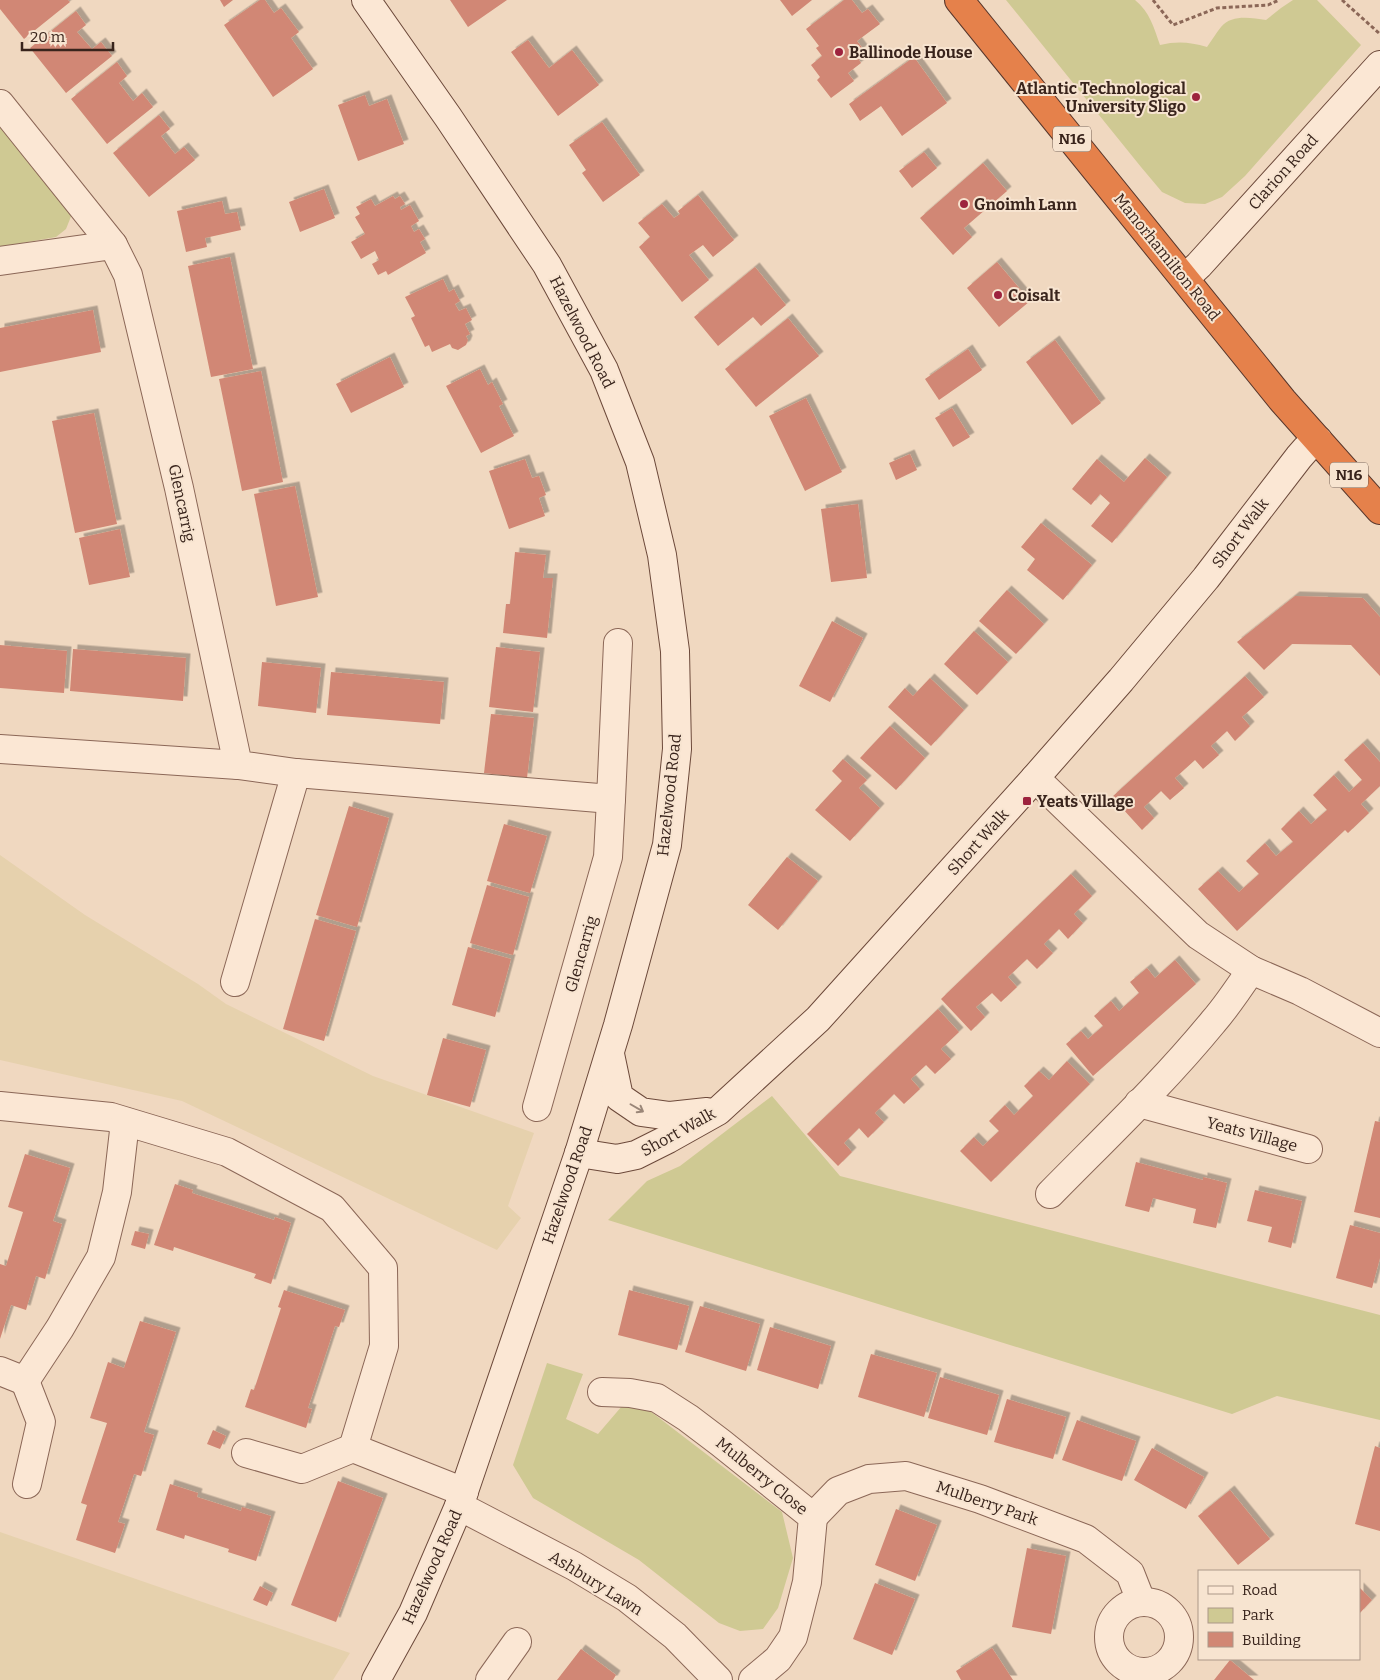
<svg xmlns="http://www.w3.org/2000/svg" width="1380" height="1680" font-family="Bitter,serif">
<defs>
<filter id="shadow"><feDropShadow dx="4.5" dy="-4.5" stdDeviation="0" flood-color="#0004"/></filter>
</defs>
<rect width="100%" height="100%" fill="#f0d8c0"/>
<g fill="#e6d1ad">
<path d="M0,855L85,915L198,984L226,1004L373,1076L534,1133L508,1206L521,1218L497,1250L182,1101L0,1060Z"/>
<path d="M0,1532L350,1653L333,1680H0Z"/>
</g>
<g fill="#cfc993">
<path d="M1006,0H1135C1150,12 1154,28 1160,45C1177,41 1190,42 1207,47C1212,40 1216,33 1221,27C1232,14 1251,18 1266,20L1281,8L1293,0H1317L1361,45L1245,176L1222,197L1205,204L1185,203L1162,192L1141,167Z"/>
<path d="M0,127L72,214L66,229L56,237L0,247Z"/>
<path d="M772,1096L840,1176L1380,1315V1420L1277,1396L1232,1414L608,1220L647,1181L680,1166Z"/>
<path d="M547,1363L583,1374L566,1419L598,1434L622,1406L650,1411L782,1512L793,1558L778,1608L763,1629L740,1631L719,1623L639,1560L533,1498L513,1465Z"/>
</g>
<g fill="#d18774" filter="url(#shadow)">
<path d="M0,0H68L70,2L24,39L0,9Z"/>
<path d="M220,0H233L224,7Z"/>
<path d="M260,0H265L274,13L281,8L299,32L291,38L313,69L273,97L224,25Z"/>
<path d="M450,0H507L468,27Z"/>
<path d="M780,0H812L792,16Z"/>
<path d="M844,0H852L862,13L868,9L880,24L857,41L863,49L856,55L861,63L848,73L854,81L831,98L817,80L820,77L811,65L822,56L816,48L819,46L806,29Z"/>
<path d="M76,11L86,25L77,32L84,40L92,49L101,42L112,56L66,93L30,48Z"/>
<path d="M528,40L549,68L572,50L599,85L558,116L511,52Z"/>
<path d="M914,57L947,103L902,136L881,106L860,121L849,104Z"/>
<path d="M117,62L127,76L119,83L133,101L142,93L153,107L107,144L71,99Z"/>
<path d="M365,95L369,106L387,99L404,144L358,161L338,105Z"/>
<path d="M159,115L170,129L161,136L175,154L184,147L195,160L149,197L113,153Z"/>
<path d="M602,122L640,175L603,202L582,173L586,170L569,145Z"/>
<path d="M924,152L937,168L912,188L899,171Z"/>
<path d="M983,163L1007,191L964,228L972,237L953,255L920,218Z"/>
<path d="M324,189L335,218L300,232L289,202Z"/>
<path d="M698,195L734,240L713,257L703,245L689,255L709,280L682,302L639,247L650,237L638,223L662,204L674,218L680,214L678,211Z"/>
<path d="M393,196L395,199L400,196L405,204L400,207L401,210L410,205L419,221L411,226L414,232L419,229L425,239L420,242L426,253L388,275L386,271L378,275L372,264L379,260L375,251L361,259L351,242L365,234L355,217L360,214L356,207L371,199L375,206Z"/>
<path d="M222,201L225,214L237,212L241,230L205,238L207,247L186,252L177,211Z"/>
<path d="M230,257L253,369L211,377L188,266Z"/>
<path d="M997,262L1030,301L999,327L967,288Z"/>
<path d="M755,267L786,305L761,326L753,317L718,346L694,317Z"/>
<path d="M443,279L449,292L454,289L460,301L455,304L459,311L466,308L472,320L465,324L470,334L466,336L468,340L466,345L458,350L452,348L450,344L432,352L429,345L425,347L411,318L415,316L405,297Z"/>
<path d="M93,310L101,352L0,372V328Z"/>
<path d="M788,318L819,356L756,407L725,369Z"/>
<path d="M1055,340L1101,403L1072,425L1026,362Z"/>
<path d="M968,349L982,370L939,400L925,379Z"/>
<path d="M390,357L404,387L351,413L336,384Z"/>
<path d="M480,369L488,385L492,382L503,404L499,406L514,436L481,453L446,386Z"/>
<path d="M261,371L283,482L242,491L219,379Z"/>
<path d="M806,398L842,472L805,491L769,416Z"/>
<path d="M952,408L970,437L953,447L935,418Z"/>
<path d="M94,413L117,524L75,533L52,421Z"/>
<path d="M910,454L917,470L896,480L889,463Z"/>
<path d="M1145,458L1167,477L1112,543L1091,526L1110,503L1100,494L1091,505L1072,489L1097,459L1124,482Z"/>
<path d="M525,459L532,478L539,476L546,495L539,498L545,516L509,529L489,471Z"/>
<path d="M295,486L318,597L276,606L254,494Z"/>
<path d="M858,504L867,578L831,582L821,509Z"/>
<path d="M1041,523L1092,565L1063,600L1027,570L1035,559L1021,547Z"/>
<path d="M120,529L130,577L89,585L79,538Z"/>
<path d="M515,552L546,555L543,578H553L547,638L503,633L506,604H510Z"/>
<path d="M1007,590L1044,624L1016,654L979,621Z"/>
<path d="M1295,596L1363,598L1380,617V676L1351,645L1292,644L1264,670L1237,642Z"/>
<path d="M832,621L863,638L830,702L799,686Z"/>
<path d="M974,631L1008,662L977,695L944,664Z"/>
<path d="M0,645L67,651L64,693L0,688Z"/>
<path d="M496,647L540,652L533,712L489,707Z"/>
<path d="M73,649L186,658L183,701L70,691Z"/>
<path d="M262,662L321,668L316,713L258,706Z"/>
<path d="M331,672L444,682L440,724L327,715Z"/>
<path d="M1245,676L1264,697L1242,717L1250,726L1235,741L1227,731L1211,746L1219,755L1203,769L1195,760L1175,778L1184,788L1170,800L1161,791L1144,807L1154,818L1142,830L1112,797Z"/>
<path d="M930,678L964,710L931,746L888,707L905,688L913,696Z"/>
<path d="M491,714L534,718L527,778L484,773Z"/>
<path d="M890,726L925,758L896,790L860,758Z"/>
<path d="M1363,743L1380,762V786L1361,804L1369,813L1348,833L1345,830L1237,931L1198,889L1218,871L1239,892L1259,874L1246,861L1265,843L1276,856L1293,842L1281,829L1299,811L1311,824L1327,810L1313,795L1334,775L1349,792L1362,780L1344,760Z"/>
<path d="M843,759L867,780L859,788L880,808L850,841L815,810L842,781L832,771Z"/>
<path d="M349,806L389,818L357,927L316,915Z"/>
<path d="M504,824L547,836L530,893L487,881Z"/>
<path d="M787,857L818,881L778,930L748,905Z"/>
<path d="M1071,874L1092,896L1074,914L1083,923L1068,939L1059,929L1044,944L1053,953L1037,969L1027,959L1008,977L1017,987L1001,1002L992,993L976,1007L985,1017L971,1031L941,999Z"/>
<path d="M487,885L529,897L513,955L470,943Z"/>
<path d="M315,919L356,931L324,1041L283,1029Z"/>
<path d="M468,947L511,959L495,1017L452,1005Z"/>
<path d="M1175,960L1196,984L1093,1076L1066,1044L1081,1031L1088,1039L1103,1026L1094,1016L1111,1001L1119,1011L1139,993L1130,982L1147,968L1155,978Z"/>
<path d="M938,1009L959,1032L941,1049L951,1059L935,1074L926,1065L911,1079L920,1089L904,1104L894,1094L875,1113L884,1122L868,1138L859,1128L844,1143L852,1152L838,1166L807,1134Z"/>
<path d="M443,1038L486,1050L470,1107L427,1095Z"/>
<path d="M1067,1061L1090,1084L991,1182L960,1151L974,1137L983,1146L999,1131L989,1121L1005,1105L1014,1115L1033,1096L1024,1086L1039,1071L1049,1080Z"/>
<path d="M1375,1121L1380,1122V1218L1354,1212Z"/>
<path d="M25,1154L70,1168L53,1221L62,1224L45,1279L36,1276L26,1310L11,1305L0,1339V1264L6,1266L23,1212L8,1207Z"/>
<path d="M1136,1162L1203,1180V1177L1227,1183L1216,1228L1193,1223L1196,1209L1153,1198L1149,1212L1125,1206Z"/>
<path d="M175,1184L193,1190L192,1193L274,1220L275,1217L291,1223L271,1284L254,1278L256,1274L174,1247L173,1251L154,1245Z"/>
<path d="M1255,1190L1302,1201L1291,1248L1268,1242L1272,1227L1247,1221Z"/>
<path d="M1350,1225L1380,1233V1258L1372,1288L1336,1278Z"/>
<path d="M135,1231L149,1234L145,1249L131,1245Z"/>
<path d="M284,1290L345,1310L339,1327L335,1326L308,1408L312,1409L306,1428L245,1407L251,1389L254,1390L281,1308L278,1307Z"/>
<path d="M629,1290L689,1306L677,1350L618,1335Z"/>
<path d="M700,1306L760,1324L746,1371L685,1352Z"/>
<path d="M140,1321L176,1332L144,1432L154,1435L141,1476L134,1474L118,1522L125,1524L115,1553L76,1540L87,1505L81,1503L107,1423L90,1418L108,1362L124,1368Z"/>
<path d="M770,1327L831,1346L818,1389L757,1370Z"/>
<path d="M871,1354L937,1373L924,1417L858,1397Z"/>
<path d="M940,1377L999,1395L987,1435L928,1418Z"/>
<path d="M1007,1399L1066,1417L1053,1459L994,1442Z"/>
<path d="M1077,1420L1136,1441L1122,1481L1062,1460Z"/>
<path d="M213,1430L226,1436L220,1449L207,1444Z"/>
<path d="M1375,1446L1380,1448V1531L1355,1524Z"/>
<path d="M1152,1448L1204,1477L1186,1509L1134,1480Z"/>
<path d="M338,1481L383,1498L336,1622L291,1605Z"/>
<path d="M170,1484L198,1493L197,1497L241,1511L242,1507L271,1516L256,1561L228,1552L229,1549L185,1535L184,1539L156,1530Z"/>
<path d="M1230,1490L1270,1539L1238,1565L1198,1516Z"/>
<path d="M896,1509L937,1525L915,1581L875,1565Z"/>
<path d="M1027,1548L1066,1556L1051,1634L1012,1627Z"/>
<path d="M875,1583L915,1599L892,1655L853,1639Z"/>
<path d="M260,1586L273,1593L267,1606L253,1600Z"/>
<path d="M1359,1587L1372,1600L1359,1614Z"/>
<path d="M992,1648L1013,1680H961L956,1671Z"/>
<path d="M581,1649L616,1675L613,1680H557Z"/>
<path d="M1230,1660L1254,1680H1214Z"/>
</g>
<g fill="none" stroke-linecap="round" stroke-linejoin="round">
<defs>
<g id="street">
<path d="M0,104L113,245"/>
<path d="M0,261L113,245L128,275L179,488L238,765L296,773L611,799L618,643"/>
<path d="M0,749L238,765"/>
<path d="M1035,778L1198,935L1251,970L1300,991L1380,1033"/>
<path d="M235,982L296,773"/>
<path d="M1139,1103L1308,1149"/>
<path d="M0,1106L111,1117L227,1152L332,1208L383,1268L384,1346L353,1448L464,1492"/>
<path d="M537,1107L608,857L611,799"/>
<path d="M1050,1194C1105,1138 1163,1083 1213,1022C1227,1006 1239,988 1251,970"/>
<path d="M0,1371L25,1381L60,1328L101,1257L117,1192L125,1122"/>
<path d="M25,1381L41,1422L27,1484"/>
<path d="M602,1392L630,1393L657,1398L688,1418L721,1443L813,1517L807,1582L793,1637L778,1659L753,1680"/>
<path d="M246,1453L302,1469L353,1448"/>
<path d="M459,1506L574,1566L627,1598L675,1636L718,1680"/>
<path d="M813,1517L838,1491L869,1479L906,1476L980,1499L1086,1539L1130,1573L1141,1601"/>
<circle cx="1144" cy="1637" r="35"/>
<path d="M490,1680L517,1642"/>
</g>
<g id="secondary">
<path d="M366,0L448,117L547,265L604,370L640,462L662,555L675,651L677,749L667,845L618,1025L579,1153L459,1506L413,1613L376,1680"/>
<path d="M1185,278L1199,265L1380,65"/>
<path d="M610,1054L619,1097L641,1112L670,1116L707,1112"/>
<path d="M579,1153L617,1159L636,1155L668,1139L718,1111L818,1019L1035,778L1121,680L1206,578L1299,457L1306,449L1318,440"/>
</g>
<path id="highway" d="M959,0L1283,401L1380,510"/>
</defs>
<use href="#street" stroke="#8b6757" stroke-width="30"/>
<use href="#secondary" stroke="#6c493a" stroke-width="30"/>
<use href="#highway" stroke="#58372c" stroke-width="30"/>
<g stroke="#8b6757" stroke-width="3" stroke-dasharray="4 2.5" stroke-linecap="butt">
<path d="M1153,0L1173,25L1217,8L1268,5L1279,0"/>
<path d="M1342,0L1380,34"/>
</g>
<use href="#street" stroke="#fbe7d4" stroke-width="28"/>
<use href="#secondary" stroke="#fbe7d4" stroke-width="28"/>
<use href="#highway" stroke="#e5814b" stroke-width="28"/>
</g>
<defs><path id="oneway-shaft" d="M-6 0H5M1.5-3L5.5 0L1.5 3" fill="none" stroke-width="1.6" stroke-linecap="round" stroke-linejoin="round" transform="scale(1.25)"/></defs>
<use stroke="#9a8678" href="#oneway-shaft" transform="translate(637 1108) rotate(30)"/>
<g fill="#9d233e" stroke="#f7e4d0" stroke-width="2">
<circle cx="839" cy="52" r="5"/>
<circle cx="1196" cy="97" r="5"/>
<circle cx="964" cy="204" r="5"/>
<circle cx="998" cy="295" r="5"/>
<rect x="1022" y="796" width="10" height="10" rx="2.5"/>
</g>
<g text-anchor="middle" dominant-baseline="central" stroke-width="4" stroke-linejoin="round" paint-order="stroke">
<g fill="#f7e4d0" stroke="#725e52" stroke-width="1">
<rect x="1053" y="126.5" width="38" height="25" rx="4"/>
<rect x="1330" y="462.5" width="38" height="25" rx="4"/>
</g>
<g font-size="15" font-weight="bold" fill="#39241c">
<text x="1072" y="139">N16</text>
<text x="1349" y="475">N16</text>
</g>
<g font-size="16" font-weight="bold" fill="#39241c" stroke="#f7e4d0" text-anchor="start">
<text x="849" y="52">Ballinode House</text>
<text x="1186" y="88" text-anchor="end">Atlantic Technological<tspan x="1186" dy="18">University Sligo</tspan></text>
<text x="974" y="204">Gnoimh Lann</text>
<text x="1008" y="295">Coisalt</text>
<text x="1037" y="801">Yeats Village</text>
</g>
<g font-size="16" fill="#39241c" stroke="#f7e4d0">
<text transform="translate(1283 172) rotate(-48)">Clarion Road</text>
<text transform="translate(1167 257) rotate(51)">Manorhamilton Road</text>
<text transform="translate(582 332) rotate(63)">Hazelwood Road</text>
<text transform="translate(182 503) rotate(78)">Glencarrig</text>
<text transform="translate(1240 533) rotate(-53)">Short Walk</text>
<text transform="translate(669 795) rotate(-84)">Hazelwood Road</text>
<text transform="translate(978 842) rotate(-48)">Short Walk</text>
<text transform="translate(581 954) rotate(-74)">Glencarrig</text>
<text transform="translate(678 1132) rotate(-29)">Short Walk</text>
<text transform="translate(1252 1134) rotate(15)">Yeats Village</text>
<text transform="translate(567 1185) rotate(-71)">Hazelwood Road</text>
<text transform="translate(762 1476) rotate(39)">Mulberry Close</text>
<text transform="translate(987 1503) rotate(19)">Mulberry Park</text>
<text transform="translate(432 1567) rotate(-66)">Hazelwood Road</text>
<text transform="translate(596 1583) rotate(32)">Ashbury Lawn</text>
</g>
</g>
<rect x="1198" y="1570" width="162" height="90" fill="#f7e4d0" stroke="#ab9788"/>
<rect x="1208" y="1586" width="25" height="8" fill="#fbe7d4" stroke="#ab9788"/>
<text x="1242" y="1595" font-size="15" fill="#39241c">Road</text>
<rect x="1208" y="1608" width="25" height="15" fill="#cfc993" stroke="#ab9788"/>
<text x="1242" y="1620" font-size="15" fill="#39241c">Park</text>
<rect x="1208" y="1632" width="25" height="15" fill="#d18774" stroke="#ab9788"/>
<text x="1242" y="1645" font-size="15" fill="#39241c">Building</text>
<path d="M22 42v8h91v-8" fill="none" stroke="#39241c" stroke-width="2.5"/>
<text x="30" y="42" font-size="15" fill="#39241c" stroke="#f7e4d0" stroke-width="4" paint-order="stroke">20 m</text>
</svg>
